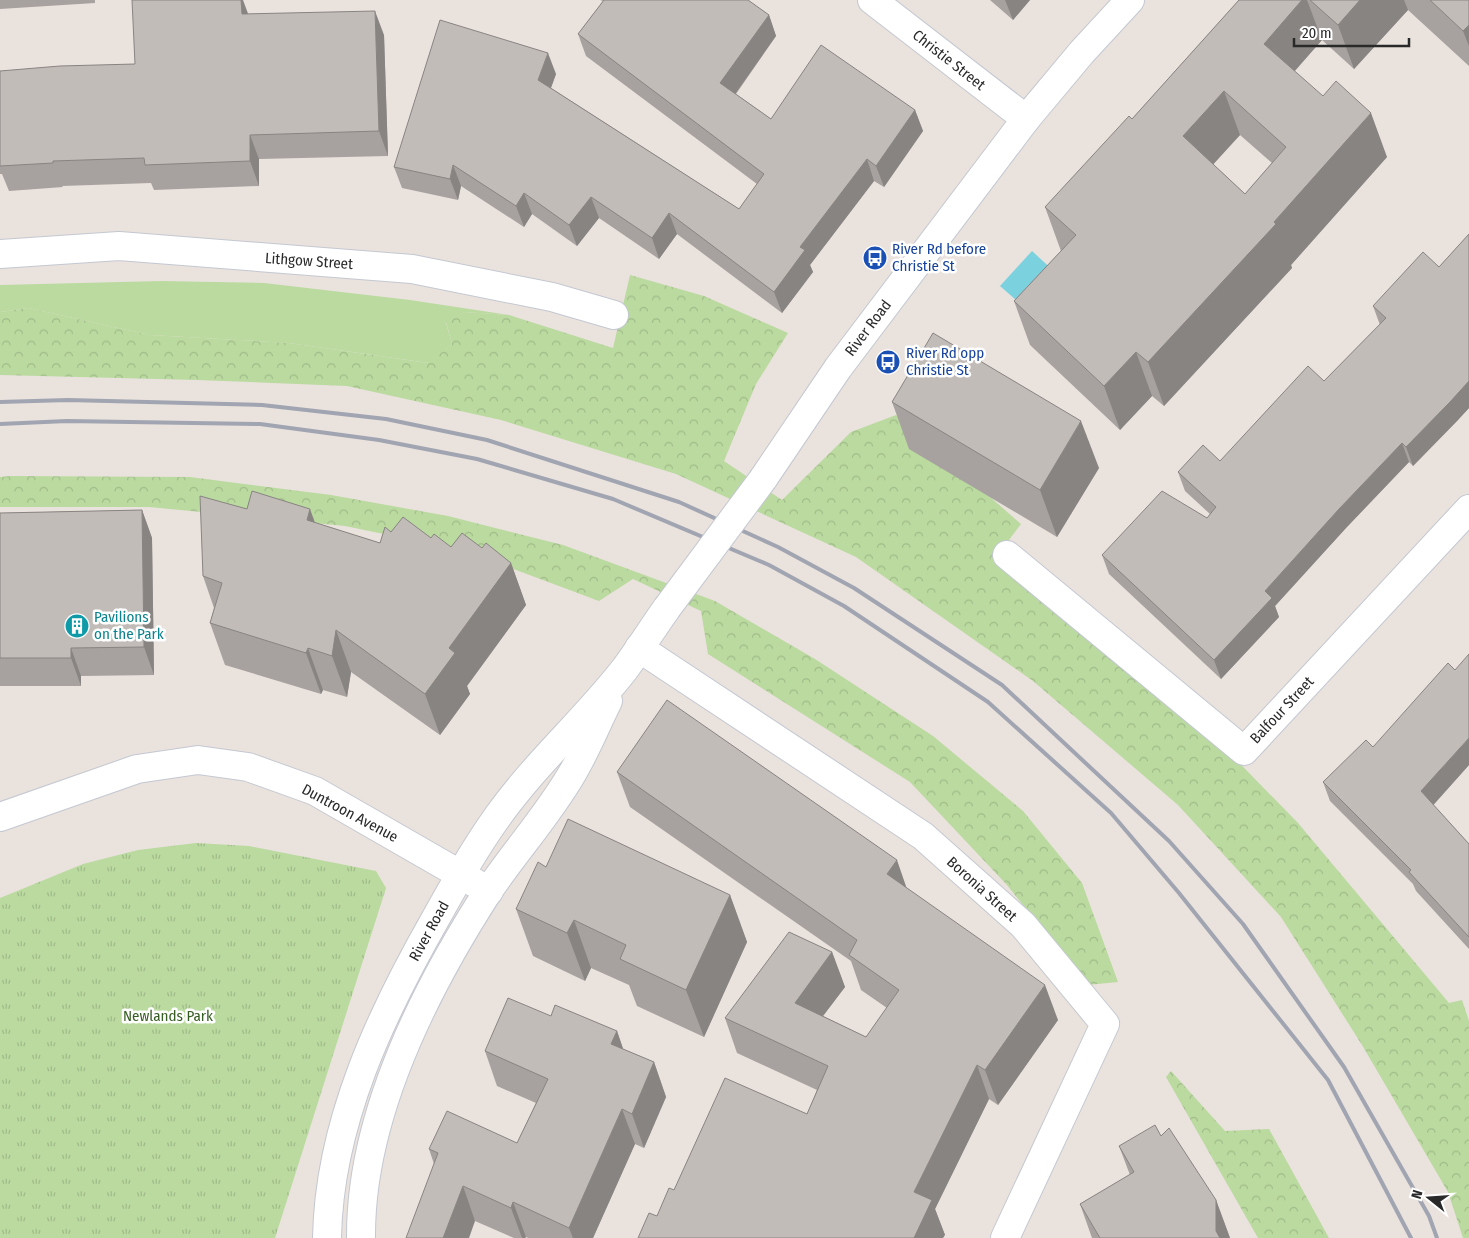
<svg xmlns="http://www.w3.org/2000/svg" width="1469" height="1238" font-family="'Fira Sans Condensed',sans-serif">
<defs>
<pattern id="forest-crowns" width="20" height="18" patternUnits="userSpaceOnUse" patternTransform="scale(1.25)"><rect width="20" height="18" fill="#bada9f"/><path d="M2 6a3 3 0 1 1 6 0M12 15a3 3 0 1 1 6 0" fill="none" stroke="#a0bb89"/></pattern>
<pattern id="park-tufts" width="24" height="20" patternUnits="userSpaceOnUse" patternTransform="scale(1.25)"><rect width="24" height="20" fill="#bada9f"/><path d="M3 7l-1-3M5 7V3M7 7l1-3M15 17l-1-3M17 17v-4M19 17l1-3" fill="none" stroke="#a0bb89"/></pattern>
</defs>
<rect width="100%" height="100%" fill="#eae2dd"/>
<path fill="#bada9f" d="M161,281L264,283L410,300L509,315L464,312L446,323L452,344L429,363L289,343L150,335L28,308L0,312V285Z"/>
<g fill="url(#forest-crowns)">
<path d="M630,275L704,296L788,333L756,384L724,461L782,500L851,432L896,415L1021,524L993,561L1047,606L1211,734L1298,823L1449,1003L1462,1000L1469,1021V1238H1463L1448,1192L1362,1045L1281,917L1178,805L1033,681L856,557L676,474L501,420L347,386L197,380L0,375V312L28,308L150,335L289,343L428,363L452,344L446,322L464,312L509,315L613,348Z"/>
<path d="M10,476L190,477L331,495L448,516L563,545L715,601L815,659L933,736L1023,811L1082,883L1118,982L1087,985L1007,885L910,782L708,654L701,611L633,579L599,601L508,567L408,539L345,526L149,507H0V477Z"/>
<path d="M1171,1071L1225,1131L1269,1129L1329,1238H1258L1166,1077Z"/>
</g>
<path fill="url(#park-tufts)" d="M196,843L249,846L376,871L386,888L275,1238H0V898L83,864L138,850Z"/>
<path fill="#7cd1df" d="M1032,251L1057,274L1025,308L1000,286Z"/>
<g fill="none" stroke-linecap="round" stroke-linejoin="round">
<defs>
<g id="street">
<path d="M872,0L1026,119"/>
<path d="M0,254L119,246L412,269L552,297L614,315"/>
<path d="M1007,555L1244,751L1469,509"/>
<path d="M639,648L923,836L1023,925L1105,1024L1005,1238"/>
<path d="M0,817L137,769L198,760L248,767L315,791L489,891"/>
</g>
<g id="secondary">
<path d="M763,479L838,368L1026,119L1082,52L1130,0"/>
<path d="M327,1238C329,1123 381,1014 437,916C456,882 475,848 498,816C535,764 584,721 624,670C639,650 652,629 667,608"/>
<path d="M361,1238C360,1118 425,989 489,890C516,850 549,814 573,772C586,750 596,725 608,701"/>
</g>
</defs>
<use href="#street" stroke="#c4c8d1" stroke-width="30"/>
<use href="#secondary" stroke="#c4c8d1" stroke-width="30"/>
<use href="#street" stroke="#fff" stroke-width="28"/>
<use href="#secondary" stroke="#fff" stroke-width="28"/>
<g stroke="#a0a5b1" stroke-width="4">
<path d="M0,402L68,400L262,405L386,419L487,440L679,502L778,547L854,588L1002,685L1169,841L1243,924L1344,1067L1429,1216L1437,1238"/>
<path d="M0,424L67,421L260,424L379,440L477,459L613,499L769,565L844,606L988,702L1111,813L1179,893L1328,1080L1411,1238"/>
</g>
<defs>
<path id="secondary-bridge" d="M667,608L763,479"/>
</defs>
<use href="#secondary-bridge" stroke="#c4c8d1" stroke-width="30" stroke-linecap="butt"/>
<use href="#secondary-bridge" stroke="#fff" stroke-width="28"/>
</g>
<g fill="#a7a29f" fill-rule="evenodd">
<path d="M0,0H95V3L0,9Z"/>
<path d="M600,0H748L769,15L776,36L736,94L771,119L915,110L923,131L884,187L874,181L810,265L813,272L782,313L677,234L659,259L599,218L577,246L532,214L524,227L461,186L458,200L402,188L394,167L556,74L551,88L739,209L757,184L586,56L578,34L603,1Z"/>
<path d="M990,0H1030L1013,20Z"/>
<path d="M1239,0H1469V66L1408,10L1354,69L1322,40L1294,71L1387,157L1291,265L1292,268L1164,406L1152,396L1120,430L1030,345L1014,301L1061,251L1045,207L1132,119ZM1240,135L1272,163L1245,194L1213,164Z"/>
<path d="M248,14L384,35L388,156L259,159V186L154,190L151,183L62,186L63,187L9,191L2,174H0V71L135,64Z"/>
<path d="M1469,234V408L1457,421L1413,466L1409,462L1346,528L1275,606L1279,617L1221,679L1109,574L1102,555L1207,518L1210,514L1185,491L1178,472L1220,461L1324,381L1380,325L1373,306L1439,267Z"/>
<path d="M892,402L1099,468L1057,537L909,449Z"/>
<path d="M247,509L315,523L380,543L391,532L431,538L451,547L482,548L511,563L526,605L467,686L470,694L440,735L351,672L347,697L323,690L321,694L225,665L210,623L214,608L203,576Z"/>
<path d="M142,510L152,538L154,675L81,676V686H0V513Z"/>
<path d="M1469,765L1433,805L1469,844V949L1416,891L1413,884L1330,801L1323,782Z"/>
<path d="M617,772L907,888L1058,1020L998,1105L989,1099L935,1209L945,1235L657,1216L674,1190L807,1114L817,1090L737,1053L725,1018L832,952L845,987L823,1016L866,1037L887,1008L861,990L851,961L630,807Z"/>
<path d="M546,867L730,895L747,942L704,1037L637,1006L629,985L591,968L585,981L533,956L516,909Z"/>
<path d="M551,1016L617,1031L623,1049L654,1062L666,1097L644,1148L635,1144L593,1238H528L526,1237L525,1238H514L475,1221L434,1164L429,1149L517,1143L536,1103L497,1086L485,1051Z"/>
<path d="M1161,1136L1216,1200L1230,1238H1092L1080,1204L1130,1175L1119,1146Z"/>
</g>
<g fill="#888482">
<path d="M236,0H243L250,19L251,39Z"/>
<path d="M1005,0H1030L1013,20Z"/>
<path d="M1302,0H1307L1322,40L1280,88L1264,44Z"/>
<path d="M1360,0H1404L1408,10L1354,69L1338,25Z"/>
<path d="M375,11L384,35L388,156L379,131Z"/>
<path d="M769,15L776,36L728,104L720,83Z"/>
<path d="M1469,25V46L1463,31Z"/>
<path d="M548,53L556,74L546,101L538,80Z"/>
<path d="M1224,91L1240,135L1199,180L1183,136Z"/>
<path d="M915,110L923,131L884,187L876,166Z"/>
<path d="M1371,113L1387,157L1291,265L1292,268L1164,406L1148,362Z"/>
<path d="M250,135L259,159V186L250,161Z"/>
<path d="M867,159L874,181L810,265L813,272L782,313L774,292L800,247Z"/>
<path d="M453,165L461,186L458,200L450,179Z"/>
<path d="M524,193L532,214L524,227L516,206Z"/>
<path d="M591,197L599,218L577,246L569,225Z"/>
<path d="M669,213L677,234L659,259L652,238Z"/>
<path d="M1136,352L1152,396L1120,430L1104,386Z"/>
<path d="M1469,381V408L1457,421L1413,466L1406,447Z"/>
<path d="M1081,421L1099,468L1057,537L1040,490Z"/>
<path d="M1402,443L1409,462L1346,528L1275,606L1279,617L1221,679L1214,660L1265,591L1339,509Z"/>
<path d="M310,509L325,550L307,520Z"/>
<path d="M142,510L152,538L154,675L144,647Z"/>
<path d="M511,563L526,605L467,686L470,694L440,735L425,694L449,648Z"/>
<path d="M336,630L351,672L347,697L332,656Z"/>
<path d="M71,648L81,676V686L71,658Z"/>
<path d="M308,648L323,690L321,694L306,653Z"/>
<path d="M1469,738V765L1428,811L1421,791Z"/>
<path d="M897,860L909,895L887,874Z"/>
<path d="M730,895L747,942L704,1037L686,990Z"/>
<path d="M574,920L591,968L585,981L567,933Z"/>
<path d="M832,952L845,987L807,1037L795,1003Z"/>
<path d="M1045,985L1058,1020L998,1105L985,1070Z"/>
<path d="M617,1031L629,1066L611,1044Z"/>
<path d="M654,1062L666,1097L644,1148L632,1114Z"/>
<path d="M977,1065L989,1099L935,1209L945,1235L943,1238H914V1192Z"/>
<path d="M622,1109L635,1144L593,1238H573L569,1228Z"/>
<path d="M463,1186L475,1221L469,1238H443Z"/>
<path d="M1216,1200L1230,1238H1218L1216,1231Z"/>
<path d="M513,1202L526,1237L525,1238H522L511,1208Z"/>
</g>
<g fill="#c2bcb9" stroke="#888482" fill-rule="evenodd">
<path d="M132,0H241L242,14L375,11L379,131L250,135V161L145,165L144,158L53,161V163L0,166V71L60,66L135,64Z"/>
<path d="M604,0H748L769,15L720,83L771,119L821,45L915,110L876,166L867,159L800,247L805,250L774,292L669,213L652,238L591,197L569,225L524,193L516,206L453,165L450,179L394,167L440,20L548,53L538,80L739,209L764,174L578,34Z"/>
<path d="M1239,0H1302L1264,44L1323,96L1336,81L1371,113L1274,222L1276,224L1148,362L1136,352L1104,386L1014,301L1076,235L1045,207L1129,116L1132,119ZM1224,91L1286,147L1245,194L1183,136Z"/>
<path d="M1310,0H1360L1338,25Z"/>
<path d="M1430,0H1469V25L1463,31Z"/>
<path d="M1469,234V381L1450,402L1406,447L1402,443L1339,509L1265,591L1272,598L1214,660L1102,555L1162,491L1207,518L1216,507L1178,472L1203,445L1220,461L1308,366L1324,381L1386,318L1373,306L1423,252L1439,267Z"/>
<path d="M933,333L1081,421L1040,490L892,402Z"/>
<path d="M252,491L310,509L307,520L380,543L385,527L391,532L403,517L431,538L434,534L451,547L462,533L482,548L486,543L511,563L449,648L455,653L425,694L336,630L332,656L308,648L306,653L210,623L222,583L203,576L200,496L247,509Z"/>
<path d="M142,510L144,647L71,648V658H0V513Z"/>
<path d="M1469,654V738L1421,791L1469,844V937L1409,872L1411,870L1323,782L1366,740L1373,747L1448,663L1455,670Z"/>
<path d="M667,700L897,860L887,874L1045,985L985,1070L977,1065L914,1192L932,1200L914,1238H638L649,1213L657,1216L669,1188L674,1190L725,1078L807,1114L828,1066L725,1018L789,932L832,952L795,1003L866,1037L899,990L849,955L857,940L617,772Z"/>
<path d="M568,819L730,895L686,990L620,959L626,945L574,920L567,933L516,909L538,862L546,867Z"/>
<path d="M508,998L551,1016L555,1005L617,1031L611,1044L654,1062L632,1114L622,1109L569,1228L513,1202L511,1208L463,1186L443,1238H406L438,1153L429,1149L447,1111L517,1143L548,1079L485,1051Z"/>
<path d="M1155,1125L1161,1136L1169,1128L1216,1200V1231L1220,1238H1100L1080,1204L1134,1172L1119,1146Z"/>
</g>
<defs>
<symbol id="bus-disc" viewBox="-11 -11 22 22"><circle r="9.5" fill="#1a4fb4" stroke="#fff"/><path d="M-5-6H5V4H4V6H2V4H-2V6H-4V4H-5ZM-3.5-4V0h7V-4ZM-3.5 1.2v1.5H-2V1.2ZM2 1.2v1.5H3.5V1.2Z" fill="#fff"/></symbol>
<symbol id="building-disc" viewBox="-11 -11 22 22"><circle r="9.5" fill="#0f9aa8" stroke="#fff"/><path d="M-4-6H4V6H1V3H-1V6H-4ZM-2.5-4.3h1.7v1.8h-1.7ZM.8-4.3h1.7v1.8H.8ZM-2.5-1h1.7V.8h-1.7ZM.8-1h1.7V.8H.8Z" fill="#fff"/></symbol>
</defs>
<g fill-rule="evenodd">
<use href="#bus-disc" x="861" y="244" width="28" height="28"/>
<use href="#bus-disc" x="874" y="348" width="28" height="28"/>
<use href="#building-disc" x="63" y="612" width="28" height="28"/>
</g>
<g text-anchor="middle" dominant-baseline="central" stroke-width="5" stroke-linejoin="round" paint-order="stroke">
<g font-size="15" fill="#292929" stroke="#fff">
<text transform="translate(949 60) rotate(38)">Christie Street</text>
<text transform="translate(309 261) rotate(4)">Lithgow Street</text>
<text transform="translate(868 328) rotate(-53)">River Road</text>
<text transform="translate(1282 710) rotate(-47)">Balfour Street</text>
<text transform="translate(350 813) rotate(28)">Duntroon Avenue</text>
<text transform="translate(982 889) rotate(42)">Boronia Street</text>
<text transform="translate(429 931) rotate(-61)">River Road</text>
</g>
<g font-size="15" fill="#164399" stroke="#fff" text-anchor="start">
<text x="892" y="249">River Rd before<tspan x="892" dy="17">Christie St</tspan></text>
<text x="906" y="353">River Rd opp<tspan x="906" dy="17">Christie St</tspan></text>
</g>
<g font-size="15" fill="#0d838f" stroke="#fff" text-anchor="start">
<text x="94" y="617">Pavilions<tspan x="94" dy="17">on the Park</tspan></text>
</g>
<g font-size="15" fill="#365d22" stroke="#fff">
<text x="168" y="1016">Newlands Park</text>
</g>
</g>
<g transform="translate(1429 1198) rotate(287)" stroke="#ffffff" stroke-width="4" paint-order="stroke">
<path d="M0-4L9 19L0 12L-9 19Z" fill="#292929"/>
<text y="-8" font-size="14" font-weight="bold" text-anchor="middle" fill="#292929">N</text>
</g>
<path d="M1294 38v8h115v-8" fill="none" stroke="#292929" stroke-width="2.5"/>
<text x="1302" y="38" font-size="15" fill="#292929" stroke="#ffffff" stroke-width="4" paint-order="stroke">20 m</text>
</svg>
